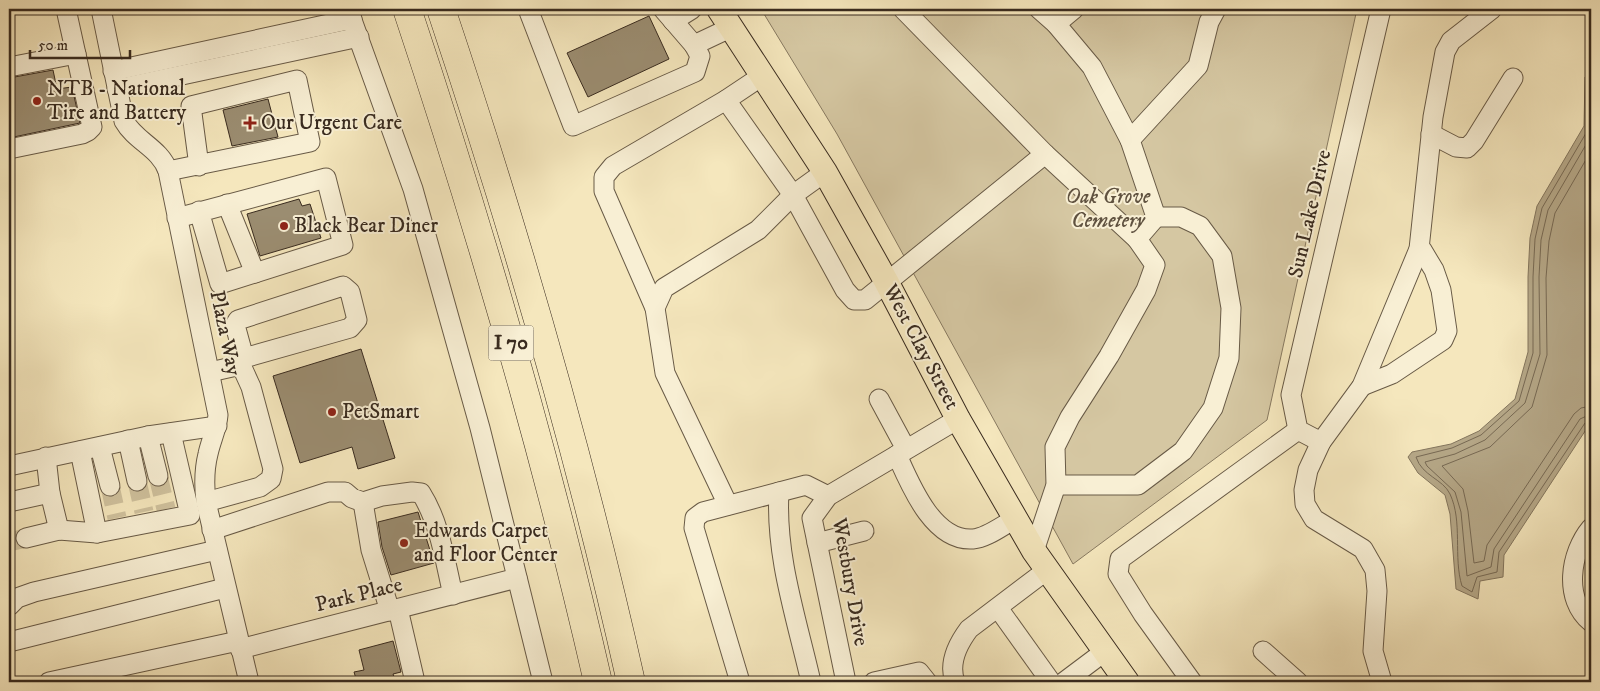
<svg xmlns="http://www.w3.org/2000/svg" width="1600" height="691" font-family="'IM FELL DW Pica',serif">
<rect width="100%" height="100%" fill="#f5e7bd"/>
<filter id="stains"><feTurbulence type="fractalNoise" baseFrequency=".004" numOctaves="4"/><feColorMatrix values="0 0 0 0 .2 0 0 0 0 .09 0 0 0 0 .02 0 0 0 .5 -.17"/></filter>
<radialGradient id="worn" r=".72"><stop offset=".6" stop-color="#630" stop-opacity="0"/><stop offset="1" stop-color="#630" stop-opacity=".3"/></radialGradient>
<path fill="#d5c7a2" stroke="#877960" d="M761,9H1357L1267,420L1073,564L837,134Z"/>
<path fill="#b5a787" stroke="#83755d" d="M1591,76V422L1504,555L1503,577L1480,581L1478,599L1456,589L1450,514L1445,495L1418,473L1408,457L1412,452L1451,444L1479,431L1515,399L1528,352V277L1530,238L1537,206L1584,126L1585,77Z"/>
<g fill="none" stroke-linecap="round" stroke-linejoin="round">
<g stroke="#776953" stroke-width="1">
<path d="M1591,81L1589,128L1542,208L1535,239L1533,277V353L1519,401L1481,435L1452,448L1416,457C1422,476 1443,479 1450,494C1463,522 1453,557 1462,586L1472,592L1477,577L1497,572L1499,552L1585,423L1591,420"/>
<path d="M1591,136L1548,210L1541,240L1539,277L1540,354L1525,403L1485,440L1455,454L1425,462L1427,466L1455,492L1461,512L1467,576L1491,567L1494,549L1580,419L1591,414"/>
<path d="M1591,151L1555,213L1549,241L1546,278L1547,355L1532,407L1490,447L1442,466L1463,489L1468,511L1474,563L1484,561L1487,545L1574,414L1581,408L1591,406"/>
</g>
</g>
<g fill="#9b8d71" stroke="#392b1f">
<path d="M649,16L669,59L588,97L567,53Z"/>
<path d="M53,70L57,89L72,87L80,123L9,138V78Z"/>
<path d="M268,99L278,137L232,146L223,110Z"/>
<path d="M299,199L302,206L310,204L321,238L260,256L247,214Z"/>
<path d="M361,349L395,458L358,469L352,447L300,463L273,376Z"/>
<path d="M418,512L434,563L391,575L382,547L378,522Z"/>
<path d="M393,641L401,672L393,674L396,682H357L354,672L364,670L359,650Z"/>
</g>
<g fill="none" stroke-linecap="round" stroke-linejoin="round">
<g stroke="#cfc19d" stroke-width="19" stroke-dasharray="19 9" stroke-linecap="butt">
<path d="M158,476L166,509"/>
<path d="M137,481L144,512"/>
<path d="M110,486L117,518"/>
<path d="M9,542L26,538"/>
</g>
<defs>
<g id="minor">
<path d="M101,9L124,121C136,142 160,148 168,171L218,415C217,429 211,440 208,454C204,470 204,485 206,502L249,682"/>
<path d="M348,9L413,189L480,428L543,682"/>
<path d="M528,9L573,126L695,72L700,56L694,45L730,28"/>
<path d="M663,9L694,45"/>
<path d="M903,9L1045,154"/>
<path d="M1039,9L1056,24L1092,67L1130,140"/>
<path d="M673,21L692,9"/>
<path d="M1056,24L1074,9"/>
<path d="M9,67L76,54"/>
<path d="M113,71L352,19"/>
<path d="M117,89L359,37"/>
<path d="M726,100L793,195L845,290L854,300H865L1045,154L1137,239L1156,217L1130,140L1198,66L1209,22L1216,9"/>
<path d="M1431,134L1456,147L1467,148L1474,141L1513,78"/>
<path d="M9,149L82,134L88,131L92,127L66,9"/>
<path d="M168,171L310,142L297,80L191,106L199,166"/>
<path d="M227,204L255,273"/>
<path d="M177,218L326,178L343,245L220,284L199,211"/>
<path d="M655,308L604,191V177L613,166L726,100L762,76"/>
<path d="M241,365L244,358L235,325L238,320L343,286L350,292L357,320L350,328L244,358"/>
<path d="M1362,386L1392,374L1443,340L1447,331L1441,290L1434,270L1422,250L1419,249"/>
<path d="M879,399L906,449"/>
<path d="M148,436L158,476"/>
<path d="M128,440L137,481"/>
<path d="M1321,442L1298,430L1291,395L1381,9"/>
<path d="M100,447L110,486"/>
<path d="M80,451L97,533"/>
<path d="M897,455C910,484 933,542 973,539C987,538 1003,525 1015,519"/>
<path d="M46,457L50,493L59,530"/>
<path d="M9,466L148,436L217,426"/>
<path d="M1056,485H1138L1183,451L1213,408L1229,358L1231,308L1222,256L1200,226L1181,217H1156"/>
<path d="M779,492C775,556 797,620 811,682"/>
<path d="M9,502L50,493"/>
<path d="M206,502L260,487L271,479L273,469L251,387L241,365L210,372"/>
<path d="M363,502L371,550L390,611"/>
<path d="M728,505L665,373L655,308L664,288L758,230L793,195L825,172"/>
<path d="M1591,528C1570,553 1563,599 1591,622"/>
<path d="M212,530L328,492H345L352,498L363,502L382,496L412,492L421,493C440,523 445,561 453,595"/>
<path d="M26,538L59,530L97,533L190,515L171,433"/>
<path d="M817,543L864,531"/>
<path d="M1034,551L1056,485L1055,447L1070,417L1109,356L1146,290L1155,265L1137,239"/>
<path d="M9,606L17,598L34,592L217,550"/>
<path d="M998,608L1051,682"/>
<path d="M398,609L415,682"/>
<path d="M9,642L225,588"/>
<path d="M240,649L517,578"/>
<path d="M1263,651L1298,682"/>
<path d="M49,682L238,641"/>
<path d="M740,682L694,528L695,518L703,512L806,485L828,496"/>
<path d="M846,682L812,518L828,496L958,419"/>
<path d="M874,682L919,672L927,682"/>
<path d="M955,682C948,663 957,645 969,629L1047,570"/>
<path d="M1064,682L1104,652"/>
<path d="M1192,682L1143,614L1118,574L1120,559L1298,430"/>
<path d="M1382,682L1373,651L1377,591L1375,570L1363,549L1314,519L1305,504L1304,490L1308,470L1321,442L1362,386L1419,249L1433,117L1445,52L1451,41L1492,9"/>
</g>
<path id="major" d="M719,9L825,172L886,281L958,419L1034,551L1127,682"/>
<g id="highway">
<path d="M407,9C481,231 546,455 598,682"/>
<path d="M441,9C515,230 580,454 631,682"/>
</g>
</defs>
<use href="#minor" stroke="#685a46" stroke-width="21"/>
<use href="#major" stroke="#392b1f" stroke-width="26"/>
<use href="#highway" stroke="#392b1f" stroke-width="29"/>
<use href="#minor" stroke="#f8efd4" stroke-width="19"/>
<use href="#major" stroke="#f5e7bd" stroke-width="24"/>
<use href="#highway" stroke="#f5e7bd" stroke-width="28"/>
</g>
<g fill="#8f2418" stroke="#f8efd4" stroke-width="2">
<circle cx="37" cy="101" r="5"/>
<path d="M247.5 115.5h5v5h5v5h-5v5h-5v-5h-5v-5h5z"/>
<circle cx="284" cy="226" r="5"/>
<circle cx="332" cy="412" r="5"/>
<circle cx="404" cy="543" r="5"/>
</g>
<g text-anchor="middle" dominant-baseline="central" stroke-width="4" stroke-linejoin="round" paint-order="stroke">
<rect fill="#f8efd4" stroke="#726655" stroke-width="1" x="488.5" y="325.5" width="45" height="35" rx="4"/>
<g font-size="20" font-weight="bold" fill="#392b1f">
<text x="511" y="343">I 70</text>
</g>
<g font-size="21" fill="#392b1f" stroke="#f8efd4" text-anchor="start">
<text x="47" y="89">NTB - National<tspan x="47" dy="24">Tire and Battery</tspan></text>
<text x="261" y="123">Our Urgent Care</text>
<text x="294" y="226">Black Bear Diner</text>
<text x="342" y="412">PetSmart</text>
<text x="414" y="531">Edwards Carpet<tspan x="414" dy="24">and Floor Center</tspan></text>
</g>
<g font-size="21" font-style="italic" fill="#605240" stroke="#f8efd4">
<text x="1108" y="197">Oak Grove<tspan x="1108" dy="24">Cemetery</tspan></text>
</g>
<g font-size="21" fill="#392b1f" stroke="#f8efd4">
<text transform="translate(1310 214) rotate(-77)">Sun Lake Drive</text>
<text transform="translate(225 333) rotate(78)">Plaza Way</text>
<text transform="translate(921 347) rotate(62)">West Clay Street</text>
<text transform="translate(850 582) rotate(80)">Westbury Drive</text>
<text transform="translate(359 595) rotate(-14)">Park Place</text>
</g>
</g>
<rect width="1600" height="691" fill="none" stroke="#f5e7bd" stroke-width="30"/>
<rect x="10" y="10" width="1580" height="671" fill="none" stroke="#392b1f" stroke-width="2.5"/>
<rect x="15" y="15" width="1570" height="661" fill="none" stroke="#392b1f"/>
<path d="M30 50v8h100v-8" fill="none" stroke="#392b1f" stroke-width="2.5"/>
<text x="38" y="50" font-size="15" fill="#392b1f" stroke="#f8efd4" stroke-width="4" paint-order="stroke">50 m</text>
<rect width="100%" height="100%" filter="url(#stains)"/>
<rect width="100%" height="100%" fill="url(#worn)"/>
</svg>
